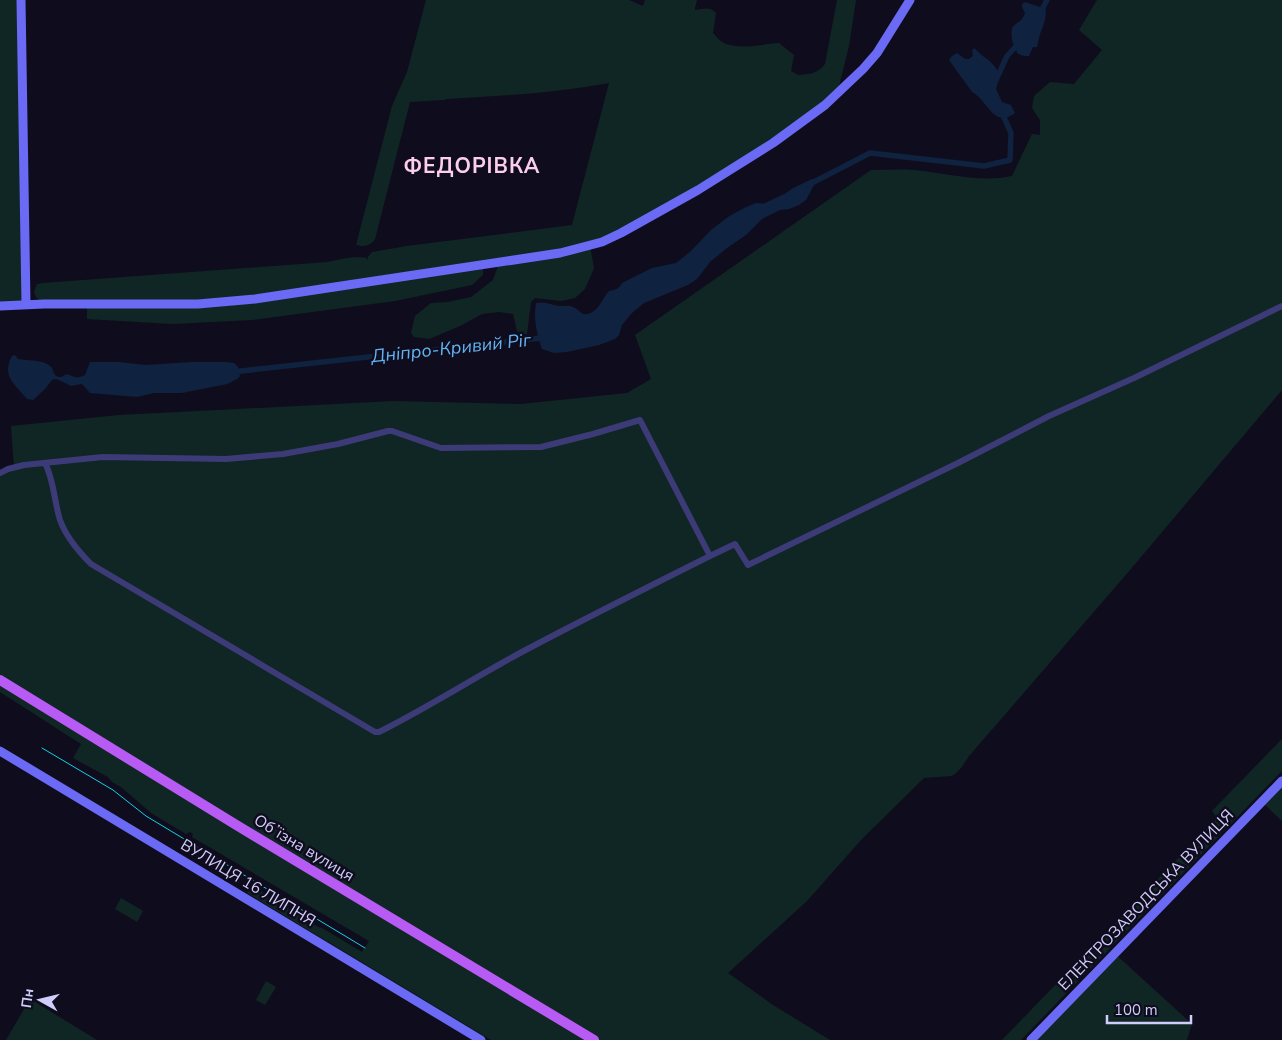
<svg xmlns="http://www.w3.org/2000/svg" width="1282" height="1040" font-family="'Nunito Sans',sans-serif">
<rect width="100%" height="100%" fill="#0f0d1d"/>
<g fill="#102625">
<path d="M0,0H21L26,304L0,306Z"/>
<path d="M426,0H629L643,6L645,0H697L695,8V10C704,9 709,6 716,13L713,33C716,36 719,40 722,42C739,51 761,44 779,43L794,55L791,71L798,75C809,74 818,74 825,64L837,0H856L849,46L837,94L773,143L590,246L594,268L585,289L575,298L561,301L535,298L531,302L527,334H523L517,331L513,314L499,312L482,314L460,326L429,339L414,337L411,333L415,316L431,303L448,302L471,297L493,280L499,263L483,265V275L472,285L395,301L252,320L172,324L87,319V304H44L36,297L34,292L37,284L43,283L328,262C342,259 353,256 367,258L368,261V257L372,252L407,246L572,225L609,83C555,93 502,96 447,99L444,100L410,102L375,239C370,246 365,247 356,245L392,106L407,72Z"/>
<path d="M1097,0H1282V390L1130,570L969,756L961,768L955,774L951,776L924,778L861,840L807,901L728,973L773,1005L830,1040H491L247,893L252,884H255L256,888L318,927L322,928L362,952L369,941L192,837L193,834L190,832L186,834L151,813L121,787L112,782L108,777L73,758L81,744L0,692V473L14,467L11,426L119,415L394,401L521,404L627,393L651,379L635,335L871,170C885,170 900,169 914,170C946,173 980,183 1012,176L1032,134L1040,135V120L1032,108L1034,96L1050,82L1074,84L1102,50L1079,30Z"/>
<path d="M1282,739V771L1021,1040H1002L1217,818L1212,811Z"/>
<path d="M1282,787V821L1265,805Z"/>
<path d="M121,898L143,911L137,922L115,909Z"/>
<path d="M1114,953L1192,1024L1187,1040H1031Z"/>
<path d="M266,981L276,987L265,1005L256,1000Z"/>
<path d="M30,999L97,1040H6Z"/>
</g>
<g fill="#0f223f">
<path d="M1025,2L1046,9C1046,23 1042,26 1039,38C1038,41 1038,44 1037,47H1033L1029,56C1025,56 1021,56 1017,53C1017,48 1012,45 1012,39C1009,19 1020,28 1025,13L1022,7V4Z"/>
<path d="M974,48C979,52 982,56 987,59C999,69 1001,74 996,89L1002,102L1011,105L1015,113C993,129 988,100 972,92L949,60L952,56L957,53L965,59H969L973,56L972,51Z"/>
<path d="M812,179L814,180V185L806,200L799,205L789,209L780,210L762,219L746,235L727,248L710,262L697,279L688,285L644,303L632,313L622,325L619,335L615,339L599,345L567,352L554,353L542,349C537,334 533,319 536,303C545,301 552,305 560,306C564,306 569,305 573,307C581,310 582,319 594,311C601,306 603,297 609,291C615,290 619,289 622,283L652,268L676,263L691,251L711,230L728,217L744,208L756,203L769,204L777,200L783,195L793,188Z"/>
<path d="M15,355L18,359C28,361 45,359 52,368C53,371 54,374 56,376C60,378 63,377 66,374C75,376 75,380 85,375L90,362H119L146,365L191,362H226L234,363L238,367L240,376L237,379L227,384L182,393H154L137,397L90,393L82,384L71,386L59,380L55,379L52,380L44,390L33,400L27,399C15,384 1,376 12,356Z"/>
</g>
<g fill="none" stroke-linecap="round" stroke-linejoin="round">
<g stroke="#0f223f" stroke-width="5.5">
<path d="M1040,13L1047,0"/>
<path d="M996,80L1007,56L1019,43"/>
<path d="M808,185L870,153L984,166L1010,160L1011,133L1002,113"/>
<path d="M763,207L784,197"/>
<path d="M232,372L541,338L545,336"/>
</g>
<g stroke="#3c3b78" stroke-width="6">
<path d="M0,473L8,469L24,465L103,457L226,459L283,454L338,444L388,431H392L441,448L541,447L593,434L640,420L710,556C646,588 582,620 520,653C474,678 430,706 383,730L379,732H375L91,564C79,552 66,537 60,520C54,501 54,480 45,463"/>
<path d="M710,556L735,544L748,565L958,463L1049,416L1134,378L1282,306"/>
</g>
<g stroke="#6a6af5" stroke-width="9">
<path d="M21,0L26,304"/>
<path d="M0,306L44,304H198L255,299L560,253L602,242L621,233L698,190L773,143L825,105L863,69L877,53L910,0"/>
<path d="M0,751L481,1040"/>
<path d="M1031,1040L1282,781"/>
</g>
<path stroke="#b75bf4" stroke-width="10" d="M0,680L238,826L594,1040"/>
<path stroke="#10d3e4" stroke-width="1" d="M42,748L113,790L146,816L365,948"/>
</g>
<g text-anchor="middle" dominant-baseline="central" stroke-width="5" stroke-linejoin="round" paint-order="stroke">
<g font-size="16" fill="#d0ccfb" stroke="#0f0d1d">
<text transform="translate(304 848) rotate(31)">Обʼїзна вулиця</text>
<text transform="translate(248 883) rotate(31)">ВУЛИЦЯ 16 ЛИПНЯ</text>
<text transform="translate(1146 900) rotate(-46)">ЕЛЕКТРОЗАВОДСЬКА ВУЛИЦЯ</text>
</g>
<g font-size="18" font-style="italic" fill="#62b3f4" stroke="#0f0d1d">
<text transform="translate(451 348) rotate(-6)">Дніпро-Кривий Ріг</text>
</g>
<g font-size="21" font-weight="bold" letter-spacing="1" fill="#fcceec" stroke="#0f0d1d">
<text x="472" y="166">ФЕДОРІВКА</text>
</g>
</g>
<g transform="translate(40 1000) rotate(278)" stroke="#0f0d1d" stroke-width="4" paint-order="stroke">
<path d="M0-4L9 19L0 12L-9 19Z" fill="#d0ccfb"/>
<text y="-8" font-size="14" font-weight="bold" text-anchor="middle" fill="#d0ccfb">Пн</text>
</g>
<path d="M1107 1015v8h84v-8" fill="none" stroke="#d0ccfb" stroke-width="2.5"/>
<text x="1114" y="1015" font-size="15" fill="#d0ccfb" stroke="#0f0d1d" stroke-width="4" paint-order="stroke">100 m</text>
</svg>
